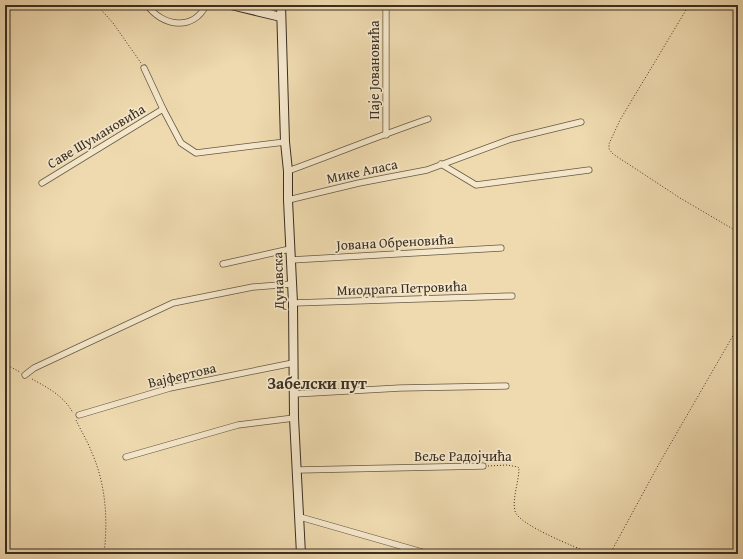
<svg xmlns="http://www.w3.org/2000/svg" width="743" height="559" font-family="'Gentium Book Plus',serif">
<rect width="100%" height="100%" fill="#efdaaf"/>
<filter id="stains"><feTurbulence type="fractalNoise" baseFrequency=".005" numOctaves="4"/><feColorMatrix values="0 0 0 0 .2 0 0 0 0 .09 0 0 0 0 .02 0 0 0 .5 -.17"/></filter>
<radialGradient id="worn" r=".72"><stop offset=".6" stop-color="#630" stop-opacity="0"/><stop offset="1" stop-color="#630" stop-opacity=".3"/></radialGradient>
<path fill="#98886b" stroke="#392f22" d="M301,5H314V8L301,9Z"/>
<g fill="none" stroke-linecap="round" stroke-linejoin="round">
<defs>
<g id="street">
<path d="M147,5C162,26 193,32 206,5"/>
<path d="M386,5V135"/>
<path d="M144,68L163,109"/>
<path d="M441,164L476,185L589,170"/>
<path d="M288,171C335,154 381,135 428,119"/>
<path d="M42,183L163,109L181,143L196,153L285,142"/>
<path d="M288,200L359,183L427,170L511,139L581,122"/>
<path d="M291,260L501,248"/>
<path d="M223,264L290,249"/>
<path d="M293,303L512,296"/>
<path d="M25,375L34,368L173,303L253,287L292,284"/>
<path d="M294,394L400,388L506,386"/>
<path d="M79,415L170,388L293,363"/>
<path d="M126,457L238,425L294,418"/>
<path d="M298,470L483,466"/>
<path d="M300,517L429,554"/>
</g>
<g id="secondary">
<path d="M231,5L281,17"/>
<path d="M281,5L285,142L288,171V200L293,303L294,418L301,554"/>
<path d="M253,8L281,6"/>
</g>
</defs>
<use href="#street" stroke="#665a45" stroke-width="7"/>
<use href="#secondary" stroke="#392f22" stroke-width="10"/>
<g stroke="#392f22" stroke-width="1" stroke-dasharray="1 2" stroke-linecap="butt">
<path d="M97,5L113,23L141,63"/>
<path d="M689,5L620,120L609,144V149L613,154L680,198L738,232"/>
<path d="M5,364L20,372"/>
<path d="M32,379C48,388 64,396 73,413"/>
<path d="M76,420C81,431 88,442 92,453C106,485 108,520 104,554"/>
<path d="M488,466L507,465L518,467L519,468C519,482 512,498 515,511C518,525 578,548 592,554"/>
<path d="M610,554L660,462L738,327"/>
</g>
<use href="#street" stroke="#f5e7cb" stroke-width="5.5"/>
<use href="#secondary" stroke="#f5e7cb" stroke-width="8"/>
</g>
<g text-anchor="middle" dominant-baseline="central" stroke-width="3.5" stroke-linejoin="round" paint-order="stroke">
<g font-size="14" fill="#392f22" stroke="#f5e7cb">
<text transform="translate(374 70) rotate(-90)">Паје Јовановића</text>
<text transform="translate(96 136) rotate(-31)">Саве Шумановића</text>
<text transform="translate(362 171) rotate(-12)">Мике Аласа</text>
<text transform="translate(395 242) rotate(-3)">Јована Обреновића</text>
<text transform="translate(278 281) rotate(-92)">Дунавска</text>
<text transform="translate(402 288) rotate(-2)">Миодрага Петровића</text>
<text transform="translate(182 375) rotate(-13)">Вајфертова</text>
<text x="463" y="456">Веље Радојчића</text>
</g>
<g font-size="16" font-weight="bold" fill="#392f22" stroke="#f5e7cb">
<text x="317" y="383">Забелски пут</text>
</g>
</g>
<rect width="743" height="559" fill="none" stroke="#efdaaf" stroke-width="20"/>
<rect x="6" y="6" width="731" height="547" fill="none" stroke="#392f22" stroke-width="2"/>
<rect x="10" y="10" width="723" height="539" fill="none" stroke="#392f22"/>
<rect width="100%" height="100%" filter="url(#stains)"/>
<rect width="100%" height="100%" fill="url(#worn)"/>
</svg>
